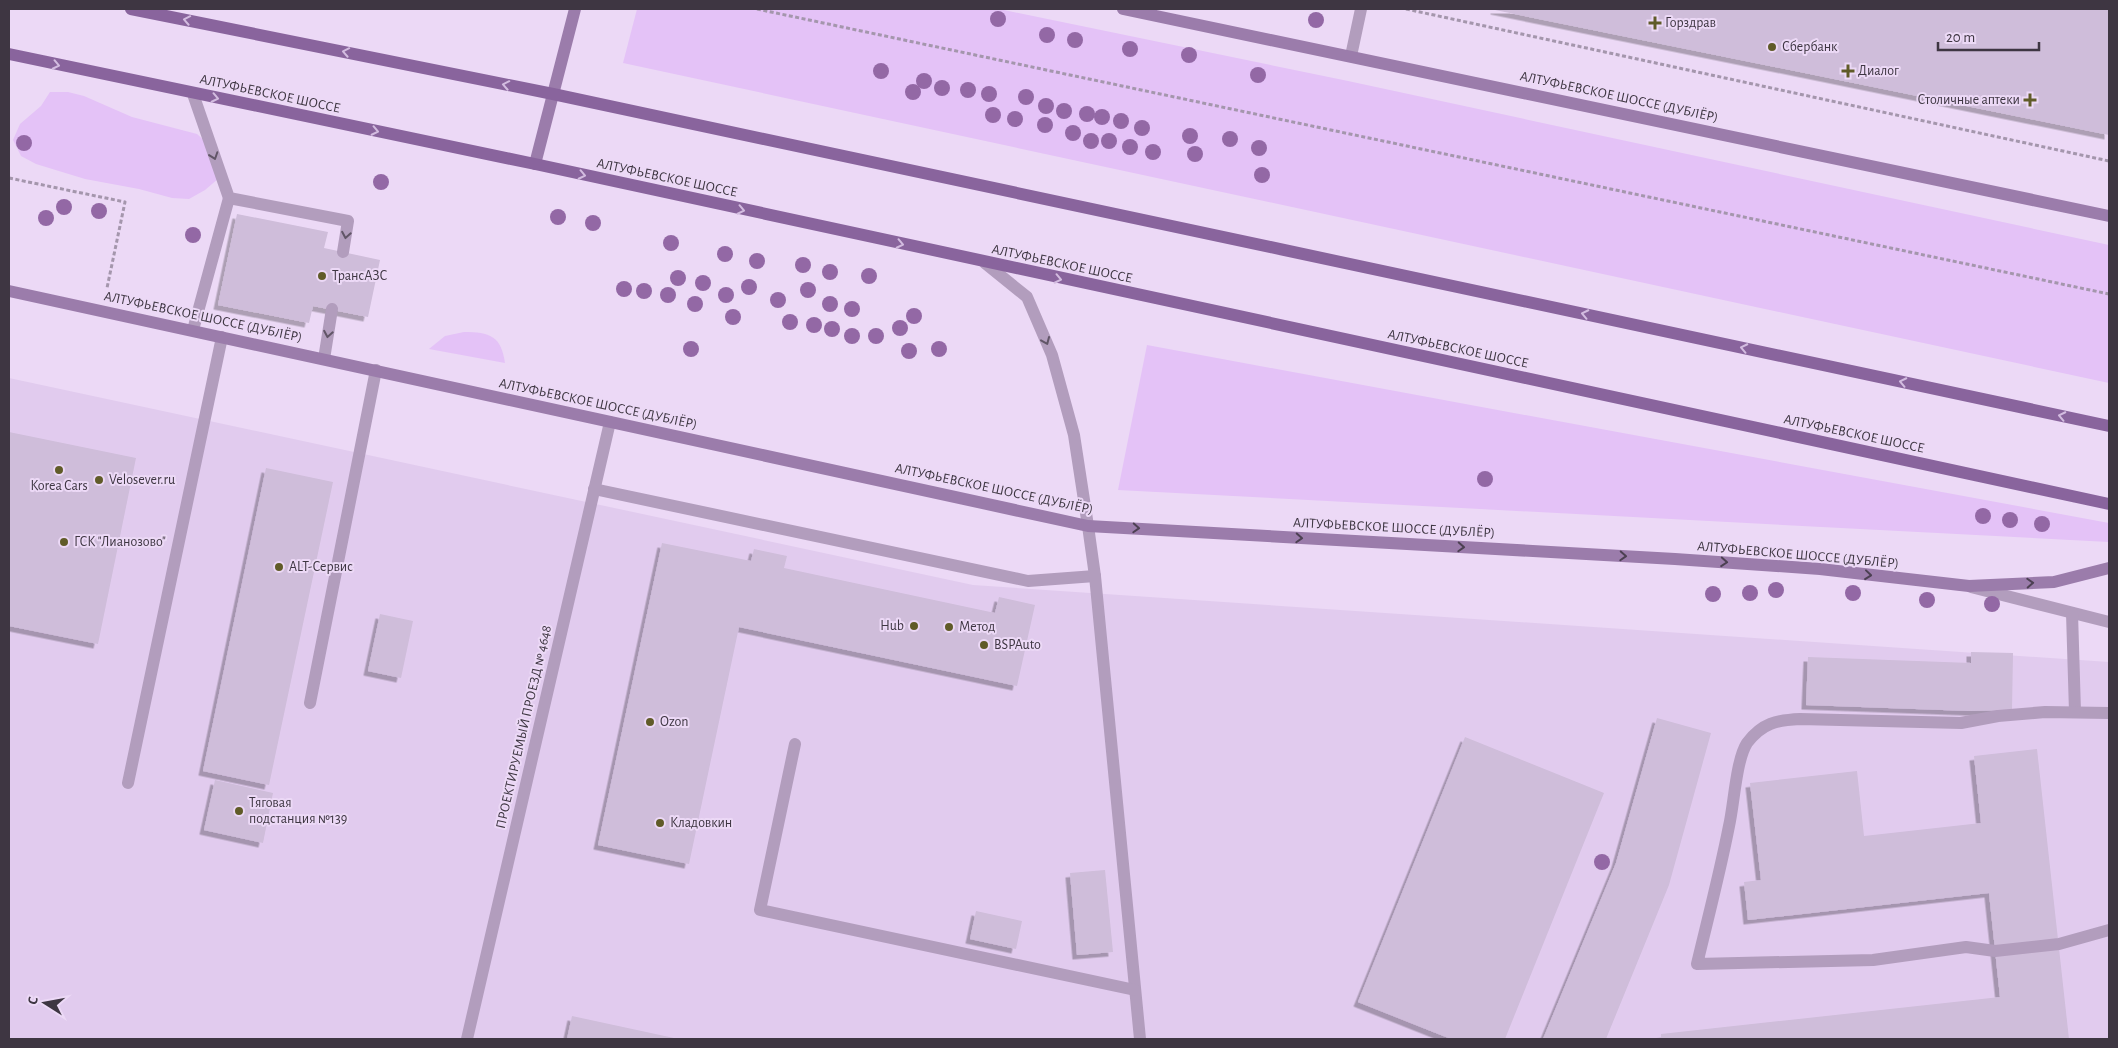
<svg xmlns="http://www.w3.org/2000/svg" width="2118" height="1048" font-family="'Alegreya Sans',sans-serif">
<defs>
<filter id="shadow"><feDropShadow dx="-4.5" dy="4.5" stdDeviation="0" flood-color="#0004"/></filter>
</defs>
<rect width="100%" height="100%" fill="#ecd9f6"/>
<path fill="#e1cbee" d="M9,378L973,585L2109,662V1039H9Z"/>
<g fill="#e4c2f7">
<path d="M637,9H999L1348,81L2109,245V383L623,63Z"/>
<path d="M50,92H68L84,96L132,117L197,134L210,146L219,178L205,190L189,199L172,198L139,189L85,179L36,164L21,156L13,140L20,124L41,106Z"/>
<path d="M464,332C490,332 501,336 505,363L429,349L445,336Z"/>
<path d="M1147,345L2109,523V542L1118,490Z"/>
</g>
<g fill="#cfbdda" filter="url(#shadow)">
<path d="M1495,9H2109V135L1495,10Z"/>
<path d="M237,214L328,232L324,248L380,260L368,317L313,306L309,323L218,305Z"/>
<path d="M9,432L136,458L98,644L9,626Z"/>
<path d="M266,468L333,482L269,785L203,771Z"/>
<path d="M662,543L751,561L754,549L787,556L784,568L995,613L999,597L1035,605L1017,686L739,627L689,864L598,845Z"/>
<path d="M380,614L413,621L401,678L368,671Z"/>
<path d="M1971,652L2013,653L2012,710L1970,711L1806,705L1808,657L1971,663Z"/>
<path d="M1657,718L1711,733L1669,885L1606,1039H1543L1616,863Z"/>
<path d="M1465,737L1604,793L1505,1039H1451L1358,1002Z"/>
<path d="M2037,749L2069,1039H1661V1034L2000,997L1989,893L1748,920L1744,882L1761,880L1750,783L1857,771L1864,836L1981,823L1974,756Z"/>
<path d="M215,780L273,793L263,843L204,830Z"/>
<path d="M1105,870L1113,952L1077,955L1070,873Z"/>
<path d="M976,911L1022,921L1016,949L970,939Z"/>
<path d="M572,1016L674,1038V1039H567Z"/>
</g>
<g fill="none" stroke-linecap="round" stroke-linejoin="round">
<g stroke="#a496ac" stroke-width="3" stroke-dasharray="4 2.5" stroke-linecap="butt">
<path d="M757,9L2109,294"/>
<path d="M1406,9L2109,161"/>
<path d="M9,178L125,202L107,288"/>
</g>
<g stroke="#b29dbd" stroke-width="12">
<path d="M1351,56L1361,9"/>
<path d="M193,94L229,198L348,221L343,252"/>
<path d="M193,330L229,198"/>
<path d="M324,359L332,309"/>
<path d="M594,489L1028,581L1095,576"/>
<path d="M1088,526L1095,576L1140,1039"/>
<path d="M1971,587L2109,622"/>
<path d="M2072,613L2075,712"/>
<path d="M310,703L376,370"/>
<path d="M2109,713L2045,712L1998,716L1961,723L1800,719C1777,720 1762,723 1747,743C1736,760 1734,805 1729,826C1720,872 1708,918 1697,964L1873,960L1966,947L1995,951L2059,944L2109,930"/>
<path d="M795,744L760,910L1135,990"/>
<path d="M128,783L222,337"/>
</g>
<g stroke="#b29dbd" stroke-width="12">
<path d="M985,263L1027,297L1052,355L1074,435L1088,526"/>
<path d="M467,1039L610,422"/>
</g>
<g stroke="#9b7cab" stroke-width="12">
<path d="M1123,9L2109,216"/>
<path d="M535,164L575,9"/>
<path d="M9,291L1088,526L1675,559L1820,569L1969,586L2054,582L2109,568"/>
</g>
<g stroke="#89649d" stroke-width="12">
<path d="M131,9L553,94L2109,426"/>
<path d="M9,54L535,164L2109,504"/>
</g>
</g>
<g fill="#9368a5">
<circle cx="998" cy="19" r="8"/>
<circle cx="1316" cy="20" r="8"/>
<circle cx="1047" cy="35" r="8"/>
<circle cx="1075" cy="40" r="8"/>
<circle cx="1130" cy="49" r="8"/>
<circle cx="1189" cy="55" r="8"/>
<circle cx="881" cy="71" r="8"/>
<circle cx="1258" cy="75" r="8"/>
<circle cx="924" cy="81" r="8"/>
<circle cx="942" cy="88" r="8"/>
<circle cx="968" cy="90" r="8"/>
<circle cx="913" cy="92" r="8"/>
<circle cx="989" cy="94" r="8"/>
<circle cx="1026" cy="97" r="8"/>
<circle cx="1046" cy="106" r="8"/>
<circle cx="1064" cy="111" r="8"/>
<circle cx="1087" cy="114" r="8"/>
<circle cx="993" cy="115" r="8"/>
<circle cx="1102" cy="117" r="8"/>
<circle cx="1015" cy="119" r="8"/>
<circle cx="1121" cy="121" r="8"/>
<circle cx="1045" cy="125" r="8"/>
<circle cx="1142" cy="128" r="8"/>
<circle cx="1073" cy="133" r="8"/>
<circle cx="1190" cy="136" r="8"/>
<circle cx="1230" cy="139" r="8"/>
<circle cx="1091" cy="141" r="8"/>
<circle cx="1109" cy="141" r="8"/>
<circle cx="24" cy="143" r="8"/>
<circle cx="1130" cy="147" r="8"/>
<circle cx="1259" cy="148" r="8"/>
<circle cx="1153" cy="152" r="8"/>
<circle cx="1195" cy="154" r="8"/>
<circle cx="1262" cy="175" r="8"/>
<circle cx="381" cy="182" r="8"/>
<circle cx="64" cy="207" r="8"/>
<circle cx="99" cy="211" r="8"/>
<circle cx="558" cy="217" r="8"/>
<circle cx="46" cy="218" r="8"/>
<circle cx="593" cy="223" r="8"/>
<circle cx="193" cy="235" r="8"/>
<circle cx="671" cy="243" r="8"/>
<circle cx="725" cy="254" r="8"/>
<circle cx="757" cy="261" r="8"/>
<circle cx="803" cy="265" r="8"/>
<circle cx="830" cy="272" r="8"/>
<circle cx="869" cy="276" r="8"/>
<circle cx="678" cy="278" r="8"/>
<circle cx="703" cy="283" r="8"/>
<circle cx="749" cy="287" r="8"/>
<circle cx="624" cy="289" r="8"/>
<circle cx="808" cy="290" r="8"/>
<circle cx="644" cy="291" r="8"/>
<circle cx="668" cy="295" r="8"/>
<circle cx="726" cy="295" r="8"/>
<circle cx="778" cy="300" r="8"/>
<circle cx="695" cy="304" r="8"/>
<circle cx="830" cy="304" r="8"/>
<circle cx="852" cy="309" r="8"/>
<circle cx="914" cy="316" r="8"/>
<circle cx="733" cy="317" r="8"/>
<circle cx="790" cy="322" r="8"/>
<circle cx="814" cy="325" r="8"/>
<circle cx="900" cy="328" r="8"/>
<circle cx="832" cy="329" r="8"/>
<circle cx="852" cy="336" r="8"/>
<circle cx="876" cy="336" r="8"/>
<circle cx="691" cy="349" r="8"/>
<circle cx="939" cy="349" r="8"/>
<circle cx="909" cy="351" r="8"/>
<circle cx="1485" cy="479" r="8"/>
<circle cx="1983" cy="516" r="8"/>
<circle cx="2010" cy="520" r="8"/>
<circle cx="2042" cy="524" r="8"/>
<circle cx="1776" cy="590" r="8"/>
<circle cx="1750" cy="593" r="8"/>
<circle cx="1853" cy="593" r="8"/>
<circle cx="1713" cy="594" r="8"/>
<circle cx="1927" cy="600" r="8"/>
<circle cx="1992" cy="604" r="8"/>
<circle cx="1602" cy="862" r="8"/>
</g>
<defs><path id="oneway-chevron" d="M-2-3.5L2.5 0L-2 3.5" fill="none" stroke-width="1.6" stroke-linecap="round" stroke-linejoin="round" transform="scale(1.25)"/></defs>
<g stroke="#d3bce0">
<use href="#oneway-chevron" transform="translate(187 20) rotate(-169)"/>
<use href="#oneway-chevron" transform="translate(346 52) rotate(-169)"/>
<use href="#oneway-chevron" transform="translate(56 65) rotate(12)"/>
<use href="#oneway-chevron" transform="translate(506 85) rotate(-169)"/>
<use href="#oneway-chevron" transform="translate(215 98) rotate(12)"/>
<use href="#oneway-chevron" transform="translate(375 131) rotate(12)"/>
<use href="#oneway-chevron" transform="translate(582 175) rotate(12)"/>
<use href="#oneway-chevron" transform="translate(741 210) rotate(12)"/>
<use href="#oneway-chevron" transform="translate(900 244) rotate(12)"/>
<use href="#oneway-chevron" transform="translate(1058 279) rotate(12)"/>
<use href="#oneway-chevron" transform="translate(1585 314) rotate(-168)"/>
<use href="#oneway-chevron" transform="translate(1744 348) rotate(-168)"/>
<use href="#oneway-chevron" transform="translate(1903 382) rotate(-168)"/>
<use href="#oneway-chevron" transform="translate(2062 416) rotate(-168)"/>
</g>
<g stroke="#615567">
<use href="#oneway-chevron" transform="translate(214 156) rotate(71)"/>
<use href="#oneway-chevron" transform="translate(346 235) rotate(100)"/>
<use href="#oneway-chevron" transform="translate(328 334) rotate(100)"/>
<use href="#oneway-chevron" transform="translate(1046 341) rotate(67)"/>
</g>
<g stroke="#4c4052">
<use href="#oneway-chevron" transform="translate(1136 528) rotate(3)"/>
<use href="#oneway-chevron" transform="translate(1299 538) rotate(3)"/>
<use href="#oneway-chevron" transform="translate(1461 547) rotate(3)"/>
<use href="#oneway-chevron" transform="translate(1623 556) rotate(3)"/>
<use href="#oneway-chevron" transform="translate(1724 562) rotate(4)"/>
<use href="#oneway-chevron" transform="translate(1868 575) rotate(6)"/>
<use href="#oneway-chevron" transform="translate(2030 583) rotate(-3)"/>
</g>
<g fill="#605b28" stroke="#ecd9f6" stroke-width="2">
<path d="M1652.5 15.5h5v5h5v5h-5v5h-5v-5h-5v-5h5z"/>
<circle cx="1772" cy="47" r="5"/>
<path d="M1845.5 63.5h5v5h5v5h-5v5h-5v-5h-5v-5h5z"/>
<path d="M2027.5 92.5h5v5h5v5h-5v5h-5v-5h-5v-5h5z"/>
<circle cx="322" cy="276" r="5"/>
<circle cx="59" cy="470" r="5"/>
<circle cx="99" cy="480" r="5"/>
<circle cx="64" cy="542" r="5"/>
<circle cx="279" cy="567" r="5"/>
<circle cx="914" cy="626" r="5"/>
<circle cx="949" cy="627" r="5"/>
<circle cx="984" cy="645" r="5"/>
<circle cx="650" cy="722" r="5"/>
<circle cx="239" cy="811" r="5"/>
<circle cx="660" cy="823" r="5"/>
</g>
<g text-anchor="middle" dominant-baseline="central" stroke-width="4" stroke-linejoin="round" paint-order="stroke">
<g font-size="14" fill="#3e3642" stroke="#ecd9f6" text-anchor="start">
<text x="1665" y="23">Горздрав</text>
<text x="1782" y="47">Сбербанк</text>
<text x="1858" y="71">Диалог</text>
<text x="2020" y="100" text-anchor="end">Столичные аптеки</text>
<text x="332" y="276">ТрансАЗС</text>
<text x="109" y="480">Velosever.ru</text>
<text x="59" y="486" text-anchor="middle">Korea Cars</text>
<text x="74" y="542">ГСК "Лианозово"</text>
<text x="289" y="567">ALT-Сервис</text>
<text x="904" y="626" text-anchor="end">Hub</text>
<text x="959" y="627">Метод</text>
<text x="994" y="645">BSPAuto</text>
<text x="660" y="722">Ozon</text>
<text x="249" y="803">Тяговая<tspan x="249" dy="16">подстанция №139</tspan></text>
<text x="670" y="823">Кладовкин</text>
</g>
<g font-size="14" fill="#3e3642" stroke="#ecd9f6">
<text transform="translate(270 94) rotate(12)">АЛТУФЬЕВСКОЕ ШОССЕ</text>
<text transform="translate(1619 97) rotate(12)">АЛТУФЬЕВСКОЕ ШОССЕ (ДУБЛЁР)</text>
<text transform="translate(667 178) rotate(12)">АЛТУФЬЕВСКОЕ ШОССЕ</text>
<text transform="translate(1062 264) rotate(12)">АЛТУФЬЕВСКОЕ ШОССЕ</text>
<text transform="translate(203 317) rotate(12)">АЛТУФЬЕВСКОЕ ШОССЕ (ДУБЛЁР)</text>
<text transform="translate(1458 349) rotate(12)">АЛТУФЬЕВСКОЕ ШОССЕ</text>
<text transform="translate(598 404) rotate(12)">АЛТУФЬЕВСКОЕ ШОССЕ (ДУБЛЁР)</text>
<text transform="translate(1854 434) rotate(12)">АЛТУФЬЕВСКОЕ ШОССЕ</text>
<text transform="translate(994 489) rotate(12)">АЛТУФЬЕВСКОЕ ШОССЕ (ДУБЛЁР)</text>
<text transform="translate(1394 528) rotate(3)">АЛТУФЬЕВСКОЕ ШОССЕ (ДУБЛЁР)</text>
<text transform="translate(1798 555) rotate(5)">АЛТУФЬЕВСКОЕ ШОССЕ (ДУБЛЁР)</text>
<text transform="translate(524 727) rotate(-77)">ПРОЕКТИРУЕМЫЙ ПРОЕЗД № 4648</text>
</g>
</g>
<rect width="2118" height="1048" fill="none" stroke="#3e3642" stroke-width="20"/>
<g transform="translate(45 1003) rotate(281)" stroke="#ecd9f6" stroke-width="4" paint-order="stroke">
<path d="M0-4L9 19L0 12L-9 19Z" fill="#3e3642"/>
<text y="-8" font-size="14" font-weight="bold" text-anchor="middle" fill="#3e3642">С</text>
</g>
<path d="M1938 42v8h101v-8" fill="none" stroke="#3e3642" stroke-width="2.5"/>
<text x="1946" y="42" font-size="15" fill="#3e3642" stroke="#ecd9f6" stroke-width="4" paint-order="stroke">20 m</text>
</svg>
